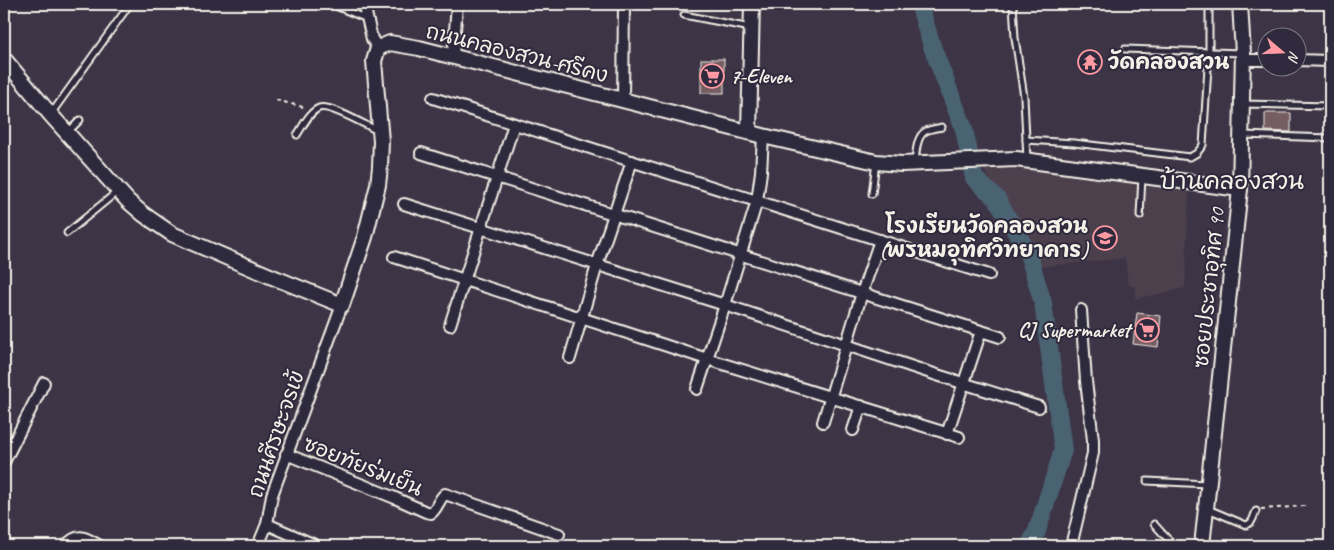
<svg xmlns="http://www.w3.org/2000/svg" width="1334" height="550" font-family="Caveat,'Playpen Sans Thai',sans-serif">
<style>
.built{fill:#4e404e}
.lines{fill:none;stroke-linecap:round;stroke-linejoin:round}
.river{stroke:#4a6373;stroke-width:18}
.building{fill:#745d63;stroke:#f4f1e8}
.lane-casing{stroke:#f4f1e8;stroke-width:9}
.street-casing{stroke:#f4f1e8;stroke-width:14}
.secondary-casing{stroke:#f4f1e8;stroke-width:18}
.path{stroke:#f4f1e8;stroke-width:2;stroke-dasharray:4 4;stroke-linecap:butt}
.lane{stroke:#2f2a3d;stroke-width:5}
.street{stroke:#2f2a3d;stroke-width:10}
.secondary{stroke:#2f2a3d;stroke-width:14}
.labels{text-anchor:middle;stroke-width:4;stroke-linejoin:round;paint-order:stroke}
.street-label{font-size:21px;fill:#f4f1e8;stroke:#2f2a3d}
.poi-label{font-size:21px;font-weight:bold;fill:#f4f1e8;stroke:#2f2a3d;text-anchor:start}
.quarter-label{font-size:24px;fill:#f4f1e8;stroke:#2f2a3d}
</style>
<rect width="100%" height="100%" fill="#3d3445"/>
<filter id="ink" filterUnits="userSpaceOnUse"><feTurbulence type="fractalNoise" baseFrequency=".02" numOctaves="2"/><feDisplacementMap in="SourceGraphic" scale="10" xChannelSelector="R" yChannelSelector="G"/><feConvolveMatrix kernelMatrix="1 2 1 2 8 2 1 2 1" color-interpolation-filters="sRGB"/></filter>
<g filter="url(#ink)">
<polygon class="built" points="983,169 1028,170 1189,192 1185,288 1135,299 1136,287 1128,284 1125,258 1038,267 1031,256 1011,208 1000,194"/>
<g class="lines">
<polyline class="river" points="919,4 933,49 964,129 974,178 997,199 1028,253 1043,303 1063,450 1037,531 1029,546"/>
</g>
<g class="building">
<rect x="701" y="59" width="23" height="34"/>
<polygon points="1265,113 1291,113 1291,132 1265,131"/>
<polygon points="1137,313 1161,316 1158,347 1133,344"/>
</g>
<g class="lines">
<g class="lane-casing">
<g id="lane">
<polyline points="331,4 367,19"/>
<polyline points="1013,4 1015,38 1024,97 1027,160"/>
<polyline points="684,15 751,28"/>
<polyline points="1125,49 1242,53"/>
<polyline points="1242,104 1330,106"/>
<polyline points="51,114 130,4"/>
<polyline points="68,132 80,120"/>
<path d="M297 135C303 126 309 112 319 108 330 104 367 126 378 131"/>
<polyline points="1243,135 1330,138"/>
<polyline points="1026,140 1074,143 1190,157 1197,153 1203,145 1209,52 1209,4"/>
<path d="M915 163C916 154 916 136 926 131 930 129 937 128 942 127"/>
<polyline points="872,194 876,162"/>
<polyline points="1140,216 1142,177"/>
<polyline points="67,233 118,191"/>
<polyline points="1147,481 1207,484"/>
<path d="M1208 509 1246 525C1253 523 1253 518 1256 511"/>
<polyline points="1154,524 1174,546"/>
</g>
</g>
<g class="street-casing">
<g id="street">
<polyline points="364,4 372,39 378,48"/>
<polyline points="453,57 457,4"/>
<polyline points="1243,60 1266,60"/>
<polyline points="1296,60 1330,61"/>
<polyline points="433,98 989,275"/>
<polyline points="623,101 624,4"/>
<polyline points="421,153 1000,337"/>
<polyline points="404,204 725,305 937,375 1039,407"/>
<polyline points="394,257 707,359 959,437"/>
<polyline points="450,325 514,124"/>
<polyline points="570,358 597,265 632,161"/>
<polyline points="697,389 725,305 757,201 761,172 763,136"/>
<polyline points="823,422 862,293 880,240"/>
<polyline points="853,430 861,406"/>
<polyline points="947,434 981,331"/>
<path d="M286 454 395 498 426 512 431 513C438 508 438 500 445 494L559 534"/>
<polyline points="4,462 44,383"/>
<path d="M66 546C78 531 86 538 100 546"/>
<polyline points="258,546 267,524"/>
<polyline points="317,546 267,524 272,495 342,305"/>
<polyline points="1071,546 1093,453 1093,440 1086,381 1081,310"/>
</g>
</g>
<g class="secondary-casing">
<g id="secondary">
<polyline points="4,59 50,114 128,201 143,214 172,234 270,276 342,305 365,237 378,185 380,167 381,141 374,61 378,48 390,43 419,48 763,136 876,162 902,164 1016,159 1240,189"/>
<polyline points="749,132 752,4"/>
<polyline points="1202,546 1240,189 1243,53 1240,4"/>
</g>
</g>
<g class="path">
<polyline points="276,100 307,108"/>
<polyline points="1261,509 1306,506"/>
</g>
<use href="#lane" class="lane"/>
<use href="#street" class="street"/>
<use href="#secondary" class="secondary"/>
</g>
</g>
<defs>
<g id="temple-ring" transform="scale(1.25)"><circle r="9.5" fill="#2f2a3d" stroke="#ff9aa2" stroke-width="1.5"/><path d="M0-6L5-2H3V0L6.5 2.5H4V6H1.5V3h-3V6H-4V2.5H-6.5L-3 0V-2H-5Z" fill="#ff9aa2"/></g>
<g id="supermarket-ring" transform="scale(1.25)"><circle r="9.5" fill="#2f2a3d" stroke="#ff9aa2" stroke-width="1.5"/><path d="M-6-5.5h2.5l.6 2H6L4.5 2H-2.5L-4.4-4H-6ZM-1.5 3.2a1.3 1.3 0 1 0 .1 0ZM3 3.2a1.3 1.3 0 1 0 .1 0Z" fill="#ff9aa2"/></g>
<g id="school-ring" transform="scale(1.25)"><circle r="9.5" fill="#2f2a3d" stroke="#ff9aa2" stroke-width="1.5"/><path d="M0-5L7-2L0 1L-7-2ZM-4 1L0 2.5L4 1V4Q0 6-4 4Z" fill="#ff9aa2"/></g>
</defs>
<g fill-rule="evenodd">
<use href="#temple-ring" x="1090" y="62"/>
<use href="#supermarket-ring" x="712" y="76"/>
<use href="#school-ring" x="1105" y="238"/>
<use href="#supermarket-ring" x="1147" y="330"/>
</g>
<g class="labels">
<g class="street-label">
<text transform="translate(517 53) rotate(14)" y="7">ถนนคลองสวน-ศรีคง</text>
<text transform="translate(1209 288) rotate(-84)" y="7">ซอยประชาอุทิศ 90</text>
<text transform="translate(276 434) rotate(-71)" y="7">ถนนศีรษะจรเข้</text>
<text transform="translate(363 466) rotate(22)" y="7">ซอยทัยร่มเย็น</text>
</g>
<g class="poi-label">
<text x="1108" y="69">วัดคลองสวน</text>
<text x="730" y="83">7-Eleven</text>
<text x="1088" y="233" text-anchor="end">โรงเรียนวัดคลองสวน<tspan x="1088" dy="24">(พรหมอุทิศวิทยาคาร)</tspan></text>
<text x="1130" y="337" text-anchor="end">CJ Supermarket</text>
</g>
<g class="quarter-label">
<text x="1232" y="189">บ้านคลองสวน</text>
</g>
</g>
<rect width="1334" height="550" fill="none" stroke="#2f2a3d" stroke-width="20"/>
<rect x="10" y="10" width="1314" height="530" fill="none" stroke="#f4f1e8" stroke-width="2" filter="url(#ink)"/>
<g transform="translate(1282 52) rotate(109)"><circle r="24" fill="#2f2a3d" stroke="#7e7a81"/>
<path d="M0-4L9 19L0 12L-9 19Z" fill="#ff9aa2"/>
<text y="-8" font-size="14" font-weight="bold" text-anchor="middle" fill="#f4f1e8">N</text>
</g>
</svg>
